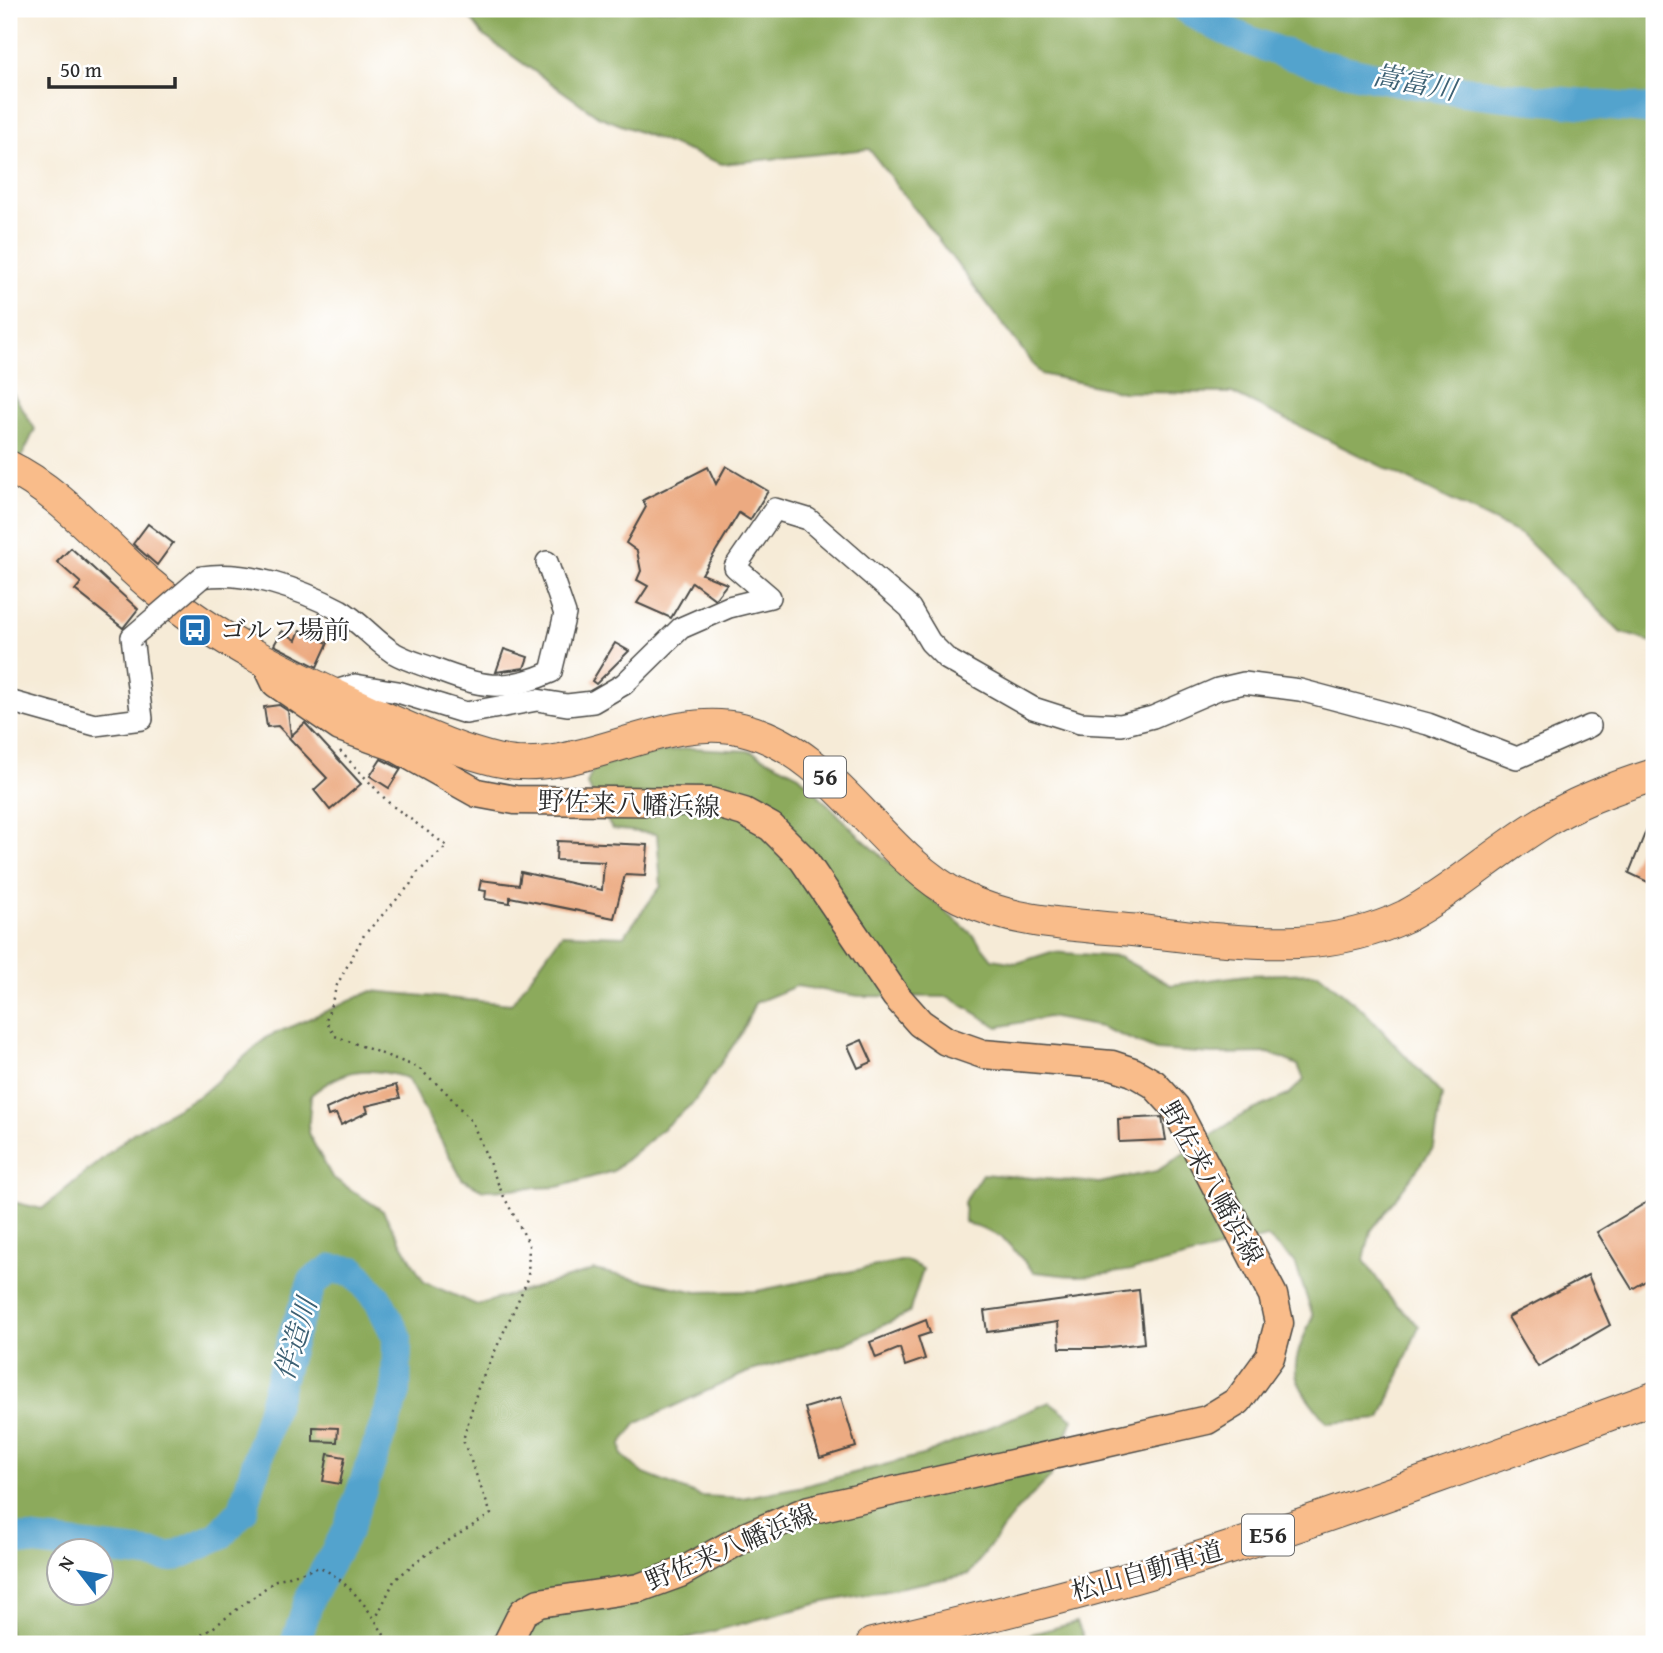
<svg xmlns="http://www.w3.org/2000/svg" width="1663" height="1653" font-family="'Gentium Book Plus','Noto Serif JP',serif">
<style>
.forest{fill:#8caa5c;stroke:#5c6a44;stroke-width:2;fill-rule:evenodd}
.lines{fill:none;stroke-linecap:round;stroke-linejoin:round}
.river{stroke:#52a3cd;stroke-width:30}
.building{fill:#ecaa81}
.minor-casing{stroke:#494845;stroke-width:24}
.major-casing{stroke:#494845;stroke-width:31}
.highway-casing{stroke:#494845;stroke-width:34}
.path{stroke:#494845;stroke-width:2.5;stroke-dasharray:2 5;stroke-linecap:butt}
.minor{stroke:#fff;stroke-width:21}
.major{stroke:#f9bc8a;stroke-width:28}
.highway{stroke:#f9bc8a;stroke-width:32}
.minor-bridge-casing{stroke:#494845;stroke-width:24;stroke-linecap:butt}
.minor-bridge{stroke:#fff;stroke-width:21}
.labels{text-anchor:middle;stroke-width:5;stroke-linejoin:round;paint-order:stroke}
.shield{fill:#fff;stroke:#6b6b6b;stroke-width:2}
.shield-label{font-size:24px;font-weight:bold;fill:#2b2b2b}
.poi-label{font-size:26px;fill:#2b2b2b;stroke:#fff;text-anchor:start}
.street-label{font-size:26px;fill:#2b2b2b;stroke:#fff}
.water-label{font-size:28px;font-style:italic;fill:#3d6174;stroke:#fff}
</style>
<rect width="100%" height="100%" fill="#fff"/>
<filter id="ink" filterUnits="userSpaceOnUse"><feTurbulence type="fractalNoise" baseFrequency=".0143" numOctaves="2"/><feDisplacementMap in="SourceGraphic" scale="14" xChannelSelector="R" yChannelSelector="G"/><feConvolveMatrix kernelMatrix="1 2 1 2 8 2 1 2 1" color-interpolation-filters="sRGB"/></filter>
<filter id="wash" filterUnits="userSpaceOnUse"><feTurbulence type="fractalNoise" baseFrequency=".00686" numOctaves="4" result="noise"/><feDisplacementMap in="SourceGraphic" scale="28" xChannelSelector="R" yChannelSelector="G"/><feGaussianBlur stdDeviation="1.57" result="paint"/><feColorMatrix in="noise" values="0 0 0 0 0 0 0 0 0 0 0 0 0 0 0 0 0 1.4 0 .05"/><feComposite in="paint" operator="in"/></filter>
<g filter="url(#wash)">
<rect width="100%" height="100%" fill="#f6ebd7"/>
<g class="forest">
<polygon points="463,9 1628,9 1654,16 1654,643 1620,632 1522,535 1232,393 1123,392 1041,374 869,149 722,164 598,116 484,36"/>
<polygon points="9,387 35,429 9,484"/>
<path d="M689 748 751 751 799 775 860 837 973 935 992 959 1017 963 1051 952 1119 957 1171 985 1247 975 1318 973 1365 1012 1442 1095 1434 1147 1371 1231 1364 1260 1391 1299 1419 1326 1381 1419 1327 1423C1288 1375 1288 1372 1313 1316L1295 1263 1267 1237C1205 1250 1141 1275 1077 1276 1063 1276 1048 1273 1034 1272L1002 1237 965 1222 964 1202 982 1174 1099 1183 1157 1171 1244 1114 1288 1095 1304 1080 1298 1065 1269 1053 1212 1054 1156 1050 1101 1027 1048 1017 998 1027 949 997 859 996 796 986 755 1003 741 1034 694 1102 613 1171 558 1187 483 1190 462 1179 407 1078C366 1066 345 1067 311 1095L308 1133 332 1177 383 1211 424 1282 477 1305 594 1270 697 1292 757 1291 905 1260 923 1269 909 1313 846 1343 748 1372 637 1423 621 1444 622 1455 644 1474 700 1496 742 1498 804 1486 926 1454 1050 1402 1073 1419 1050 1478 1017 1510 969 1574 820 1603 665 1644H9V1201L42 1209 133 1133 202 1094 267 1037 372 991 511 1004 562 934 624 936 661 886 657 834 612 829 587 784 592 771 619 759ZM60 1552H102V1594H60Z"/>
<polygon points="1077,1622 1086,1644 994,1644"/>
</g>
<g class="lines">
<g class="river">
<path d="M1187 9C1306 86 1515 97 1654 110"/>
<polyline points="9,1538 173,1557 219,1536 243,1510 294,1332 313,1281 332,1269 354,1271 379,1301 397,1337 396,1392 348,1529 311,1595 295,1644"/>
</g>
</g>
<g id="blocks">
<g class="building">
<polygon points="726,466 768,491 750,520 739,513 702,574 727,584 715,599 692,582 671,618 637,603 648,586 637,580 641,571 637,551 626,543 646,507 643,500 708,467 716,484"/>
<polygon points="148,524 173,543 157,565 133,544"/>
<polygon points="71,548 138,609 123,628 75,590 81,583 57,562"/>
<polygon points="300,630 328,643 317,667 274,645 282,631 296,640"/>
<polygon points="615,643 629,651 596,684 592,681"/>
<polygon points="504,649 528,657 524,668 496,672"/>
<polygon points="279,705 288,711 291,736 305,723 361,784 330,810 314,790 327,778 278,726 267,727 264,707"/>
<polygon points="381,759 401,769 389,788 370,776"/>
<polygon points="1654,811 1654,885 1629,873"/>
<polygon points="557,841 648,845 645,876 625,875 614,918 510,897 510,903 485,899 486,891 479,890 481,880 519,885 521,872 602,890 604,862 556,860"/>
<polygon points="862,1040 872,1062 858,1068 848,1046"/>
<polygon points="396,1085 400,1098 366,1106 368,1112 341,1125 336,1114 328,1116 326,1109 360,1094"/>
<polygon points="1162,1117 1166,1140 1119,1142 1118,1119"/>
<polygon points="1654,1198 1654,1276 1632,1289 1597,1232"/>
<polygon points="1588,1275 1610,1325 1538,1367 1508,1317"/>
<polygon points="1139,1290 1144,1343 1102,1348 1060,1348 1058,1322 987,1332 984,1311"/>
<polygon points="926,1320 930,1333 918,1337 925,1359 905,1366 900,1348 876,1358 870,1342"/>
<polygon points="841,1397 856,1447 820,1458 805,1408"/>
<polygon points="313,1427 338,1428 337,1442 313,1441"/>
<polygon points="328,1454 345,1457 340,1484 323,1481"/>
</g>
</g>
</g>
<g filter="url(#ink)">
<use href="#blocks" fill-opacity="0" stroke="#494845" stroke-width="2"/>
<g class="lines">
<g class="minor-casing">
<g id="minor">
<path d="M202 577C247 570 300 589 340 610 359 621 375 641 394 653 406 660 421 664 434 669 480 687 504 693 551 672L565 614 547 562"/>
<polyline points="329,693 355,685 398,692 466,713 537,700 567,705 593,702 624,684 681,628 729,607 770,597 735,567 775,509 808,519 910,608 930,642 947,659 1033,708 1080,723 1121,725 1153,717 1218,689 1244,683 1300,690 1428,724 1517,758 1590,726"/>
<polyline points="9,701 95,725 142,719 132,637"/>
</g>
</g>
<g class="major-casing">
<polyline id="major" points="267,664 276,683 340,727 393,746 477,793 515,800 710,802 744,812 771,827 803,859 896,996 920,1023 946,1041 983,1054 1112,1065 1133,1072 1154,1084 1175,1107 1273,1295 1279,1323 1270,1357 1238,1401 1207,1420 809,1510 747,1536 680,1573 639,1588 539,1603 523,1612 507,1644"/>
</g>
<g class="highway-casing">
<g id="highway">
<path d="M9 467C62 492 106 548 151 585 218 642 296 678 375 714 415 731 454 750 496 760 578 779 662 710 742 729 835 751 878 855 960 897 1015 925 1081 925 1141 931 1193 937 1246 944 1298 942 1335 940 1373 932 1406 916 1452 891 1492 855 1536 827 1572 803 1613 788 1654 775"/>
<path d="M872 1644C989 1617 1106 1588 1220 1551 1366 1504 1510 1451 1654 1398"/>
</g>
</g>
<g class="path">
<polyline points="340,751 390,804 447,846 416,874 410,885 364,935 337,985 326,1021 335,1036 417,1067 444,1090 472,1122 502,1193 529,1244 528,1279 478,1388 463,1440 491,1514 418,1560 394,1581 376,1618"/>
<path d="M183 1644 210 1630 276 1580 320 1567C352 1584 372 1612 389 1644"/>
</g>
<use href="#minor" class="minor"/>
<use href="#major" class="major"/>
<use href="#highway" class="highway"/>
<g class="minor-bridge-casing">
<polyline id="minor-bridge" points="132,637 202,577"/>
</g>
<use href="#minor-bridge" class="minor-bridge"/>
</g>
</g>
<defs>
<g id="bus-square" transform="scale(1.75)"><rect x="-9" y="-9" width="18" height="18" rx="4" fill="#1f6fb2" stroke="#fff"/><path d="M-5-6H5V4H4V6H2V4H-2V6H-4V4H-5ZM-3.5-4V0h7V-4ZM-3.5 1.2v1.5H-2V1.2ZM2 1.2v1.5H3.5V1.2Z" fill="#fff"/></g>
</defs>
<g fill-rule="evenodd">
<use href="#bus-square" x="195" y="630"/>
</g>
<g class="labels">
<g class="shield">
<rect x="804" y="756.5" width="42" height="41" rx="5"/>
<rect x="1242" y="1514.5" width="52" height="41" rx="5"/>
</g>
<g class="shield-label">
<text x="825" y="785">56</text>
<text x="1268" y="1543">E56</text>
</g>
<g class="poi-label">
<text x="220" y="639">ゴルフ場前</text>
</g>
<g class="street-label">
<text transform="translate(629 804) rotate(2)" y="9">野佐来八幡浜線</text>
<text transform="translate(1212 1183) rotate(61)" y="9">野佐来八幡浜線</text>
<text transform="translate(731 1547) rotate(-23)" y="9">野佐来八幡浜線</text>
<text transform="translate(1147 1571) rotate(-16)" y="9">松山自動車道</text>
</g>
<g class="water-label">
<text transform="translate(1415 82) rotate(11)" y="10">嵩富川</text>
<text transform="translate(295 1339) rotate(-73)" y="10">伴造川</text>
</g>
</g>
<rect width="1663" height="1653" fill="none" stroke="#fff" stroke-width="35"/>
<g transform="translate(80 1572) rotate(301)"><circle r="33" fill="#ffffff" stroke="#aaaaaa" stroke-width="2"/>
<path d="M0-5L12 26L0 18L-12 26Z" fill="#1f6fb2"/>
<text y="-10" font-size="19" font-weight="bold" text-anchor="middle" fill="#2b2b2b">N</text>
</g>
<path d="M49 77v10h126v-10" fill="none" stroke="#2b2b2b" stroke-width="3.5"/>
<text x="60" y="77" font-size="21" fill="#2b2b2b" stroke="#ffffff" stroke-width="5" paint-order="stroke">50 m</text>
</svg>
